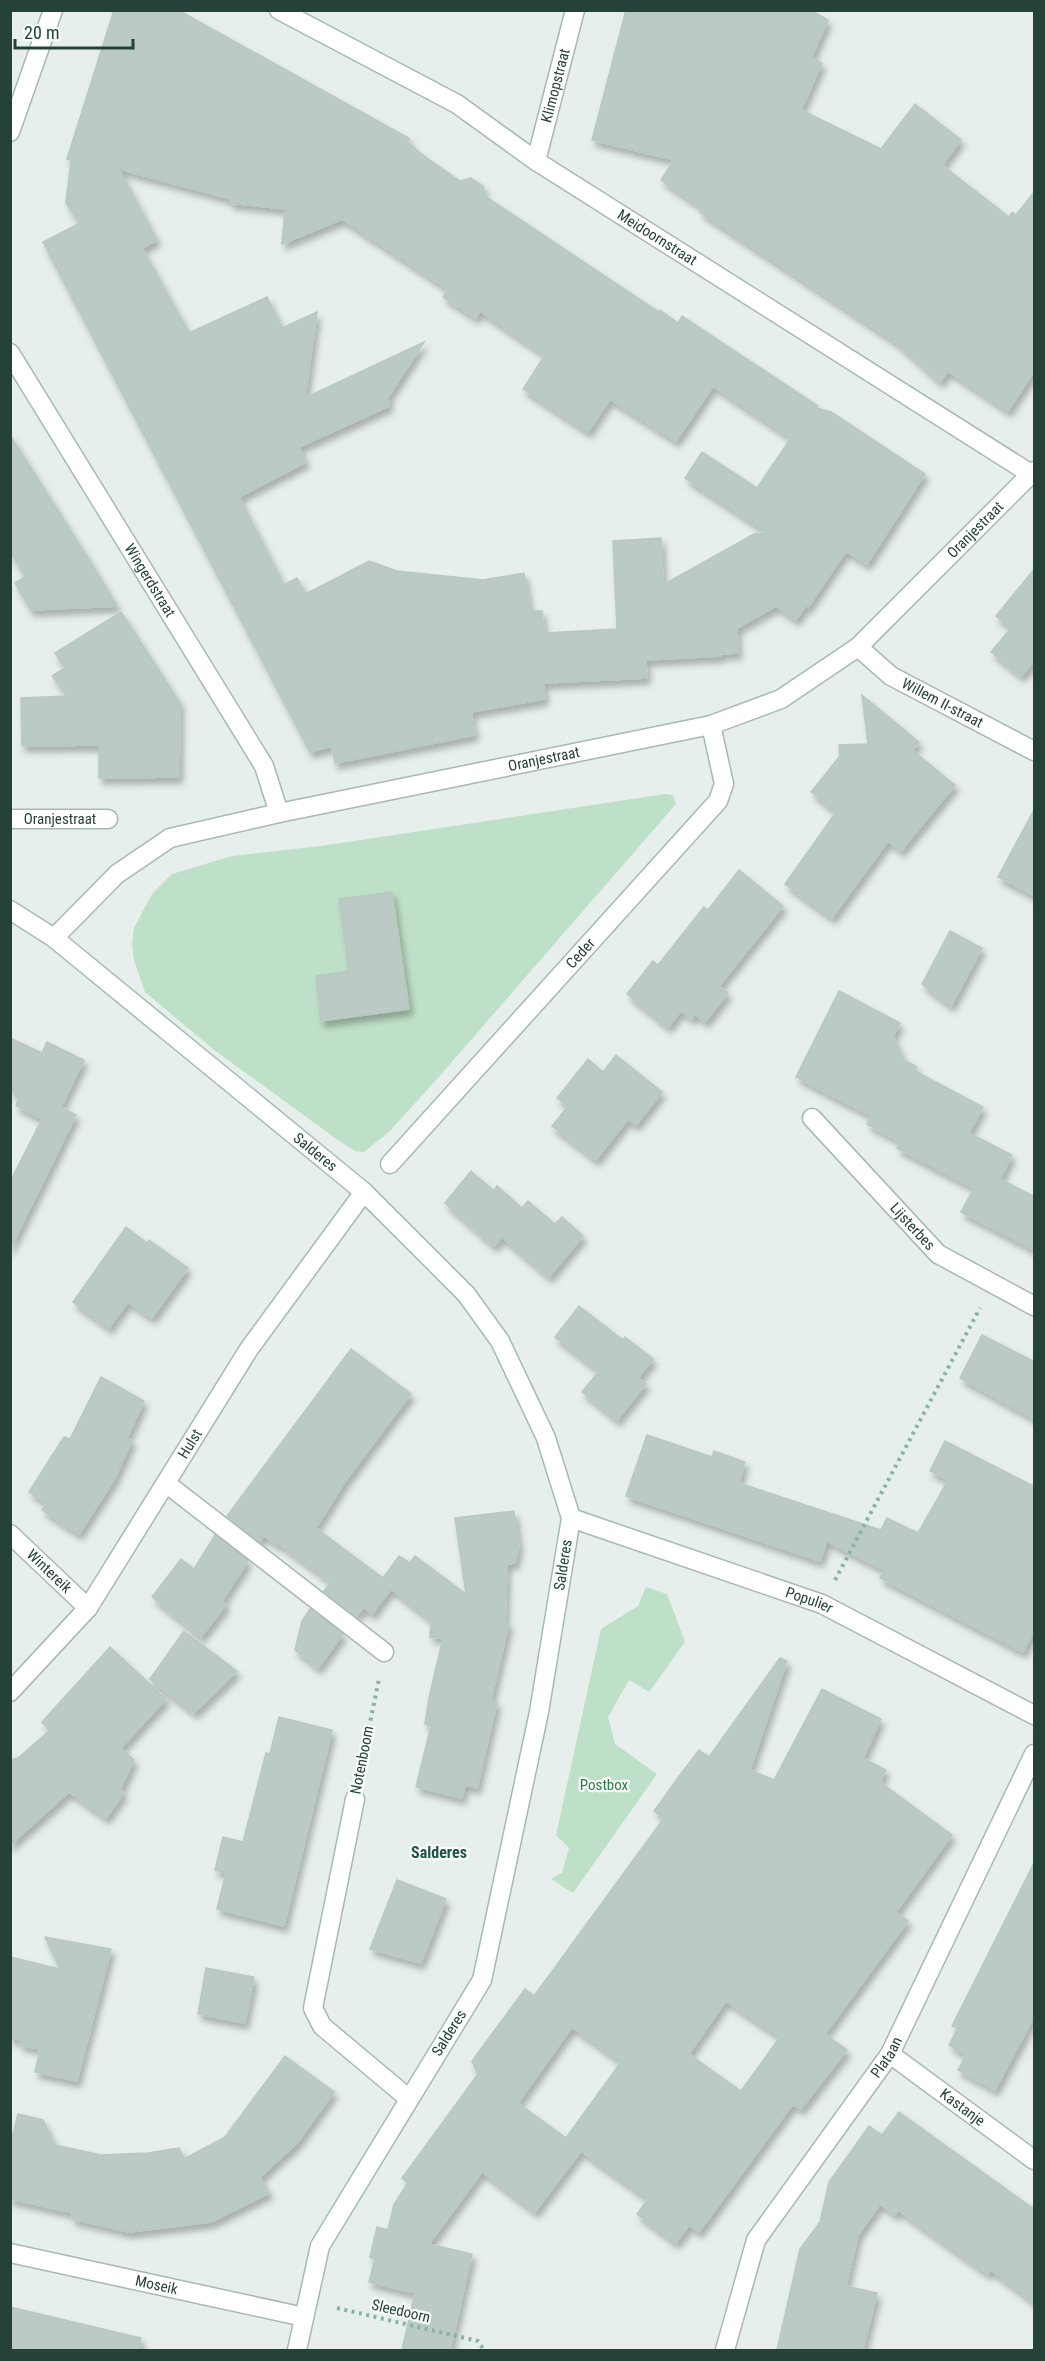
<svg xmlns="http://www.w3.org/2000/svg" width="1045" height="2361" font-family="'Roboto Condensed',sans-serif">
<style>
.green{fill:#bfe0c8}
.building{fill:#bbcac4;stroke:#b8c9c2;stroke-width:1.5;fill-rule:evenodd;filter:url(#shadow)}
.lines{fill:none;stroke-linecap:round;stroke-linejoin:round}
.street-casing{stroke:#a8b8b2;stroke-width:21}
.secondary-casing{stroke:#a4bbb3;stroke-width:21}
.path{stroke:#86b3a5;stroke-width:4;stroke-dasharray:3 4.5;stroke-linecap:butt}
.street{stroke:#fff;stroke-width:18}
.secondary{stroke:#fff;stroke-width:18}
.labels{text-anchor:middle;stroke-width:4.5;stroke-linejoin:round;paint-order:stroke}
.street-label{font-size:15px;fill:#24423a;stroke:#f7fbf9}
.park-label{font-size:15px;fill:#2d7a4b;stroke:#f7fbf9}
.neighbourhood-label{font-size:16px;font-weight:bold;fill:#1f5548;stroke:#f7fbf9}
</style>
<defs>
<filter id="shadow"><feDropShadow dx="3.5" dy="6" stdDeviation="3" flood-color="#0004"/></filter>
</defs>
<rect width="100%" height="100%" fill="#e6efeb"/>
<g class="green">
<polygon points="665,794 673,795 676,804 437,1079 389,1132 364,1152 355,1151 335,1138 214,1050 145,992 134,960 132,944 134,928 152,894 172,874 232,856 321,846"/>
<polygon points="646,1587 667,1594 685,1642 649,1692 629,1680 608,1717 615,1744 657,1774 573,1893 551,1879 562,1873 569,1848 556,1835 601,1629 638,1606"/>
</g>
<g class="building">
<path d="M114 10H178L410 139 407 142 424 156 460 181 471 178 483 186 485 196 659 312 660 310 678 323 682 316 818 406 816 408 831 412 925 474 867 564 846 551 808 607 806 605 796 620 776 606 737 628 738 653 721 654V656L646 660 647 678 543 683 545 699 471 712 475 735 335 763 332 746 310 752 43 242 80 223 66 203 71 160 67 159ZM119 169 231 199 230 203 285 209 282 244 342 219 448 289 443 297 476 318 480 311 545 355 523 389 588 432 610 399 676 441 713 386 791 438 757 488 702 452 685 478 769 533 754 534 663 585 661 538 613 541 617 629 544 633 542 611H530L524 573 483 580 397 571 369 561 306 594 297 578 284 585 239 497 306 462 299 447 389 406 388 397 424 342 305 398 317 312 282 328 267 297 189 333 142 248 157 240Z"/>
<polygon points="626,10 810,10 828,20 811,58 822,63 801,110 881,149 915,104 961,140 942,165 1009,217 1012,212 1016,215 1035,191 1035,370 1008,411 948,371 940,382 897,343 700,212 703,208 661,180 674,160 592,140"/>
<polygon points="10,435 86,555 117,606 31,610 15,583 26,576 10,552"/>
<polygon points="1035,568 1035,660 1021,676 991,652 1011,628 996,616"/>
<polygon points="121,612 180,703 179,777 99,778 99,745 22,746 21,698 67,696 52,676 65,668 55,653"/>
<polygon points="862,695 919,742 912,750 955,785 901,851 888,841 832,918 785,884 836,812 811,792 840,756 839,745 868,744"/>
<polygon points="1035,808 1035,896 998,877"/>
<polygon points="739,870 783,906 719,986 728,993 705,1022 695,1014 692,1019 681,1011 668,1027 627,994 653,961 658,965 704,907 708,910"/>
<polygon points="392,892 409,1009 321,1021 316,976 349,971 339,899"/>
<polygon points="950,931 982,948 951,1006 922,984"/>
<polygon points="839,991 900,1023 893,1036 904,1060 917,1067 915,1071 983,1107 969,1133 1012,1155 1000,1179 1035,1197 1035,1250 961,1212 974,1188 897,1148 901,1142 867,1124 872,1116 796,1077"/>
<polygon points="10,1038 42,1053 47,1042 84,1060 61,1107 76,1115 10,1249 10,1182 42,1119 16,1106 20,1095 10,1090"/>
<polygon points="616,1055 662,1092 636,1125 628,1119 596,1160 552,1126 568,1106 557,1098 588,1059 603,1072"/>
<polygon points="471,1171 494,1191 497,1186 522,1208 528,1201 555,1224 562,1217 583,1236 549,1277 502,1237 494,1246 445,1203"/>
<polygon points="126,1227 147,1243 149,1240 188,1268 152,1318 128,1302 109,1328 73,1302"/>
<polygon points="579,1306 623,1340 625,1337 653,1359 638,1378 646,1384 617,1420 582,1392 599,1371 555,1337"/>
<polygon points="982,1335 1035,1362 1035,1419 960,1378"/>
<polygon points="351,1349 411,1394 344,1483 316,1528 383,1578 399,1556 410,1563 415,1556 466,1594 455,1518 514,1511 519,1547 515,1563 507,1564 505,1623 509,1623 491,1700 497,1702 477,1788 465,1785 462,1798 416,1787 431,1726 425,1724 429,1698 443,1638 430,1637 431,1620 391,1589 372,1614 364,1607 357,1616 324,1591 331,1582 278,1543 277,1545 264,1535 260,1541 227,1516"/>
<polygon points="101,1377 144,1401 127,1438 132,1441 114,1480 79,1534 42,1510 47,1503 29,1492 64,1437 70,1439"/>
<polygon points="647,1435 712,1457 714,1451 745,1462 739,1483 881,1530 887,1518 918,1533 948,1480 930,1471 945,1441 1035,1487 1035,1629 1023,1652 880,1578 884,1570 827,1541 820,1561 626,1496"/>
<polygon points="215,1535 248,1561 222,1601 226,1605 201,1637 152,1597 181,1559 194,1569"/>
<polygon points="310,1609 343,1634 318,1668 295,1650 302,1621"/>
<polygon points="184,1631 237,1671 194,1713 150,1679"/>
<polygon points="110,1647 166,1699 121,1748 134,1760 120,1790 124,1793 106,1818 69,1792 10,1845 10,1760 18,1758 50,1730 42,1722"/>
<path d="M780 1658 787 1661 750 1770 774 1780 822 1689 881 1719 863 1758 886 1770 880 1782 952 1835 896 1912 908 1921 825 2034 847 2050 801 2109 793 2104 699 2232 689 2225 676 2243 637 2214 648 2199 581 2151 535 2212 482 2172 429 2244 472 2254 450 2350H402L415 2293 369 2282 375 2259 370 2257 377 2227 388 2230 394 2204 408 2183 402 2178 478 2074 472 2061 525 1989 534 1996 664 1818 654 1811 680 1775 699 1750 709 1757ZM726 2001 780 2037 741 2091 689 2054ZM572 2027 621 2062 566 2138 518 2103Z"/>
<polygon points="279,1717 332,1730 284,1926 217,1909 226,1873 215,1870 223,1837 243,1842 266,1753 270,1754"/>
<polygon points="1035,1861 1035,2015 995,2090 958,2070 966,2055 949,2045 958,2028 952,2026"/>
<polygon points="397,1880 446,1899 421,1963 370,1949"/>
<polygon points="45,1937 111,1949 77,2081 35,2072 40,2049 20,2045 22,2040 10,2038 10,1957 60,1969"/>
<polygon points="206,1968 254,1977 245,2023 198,2014"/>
<polygon points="285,2056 334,2092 297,2143 260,2177 269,2193 211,2222 129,2232 72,2219 73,2213 10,2199 10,2146 18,2114 43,2120 55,2145 101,2155 148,2153 179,2148 184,2159 225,2137"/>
<polygon points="899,2112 1035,2210 1035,2303 991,2270 988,2274 898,2210 895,2215 880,2204 858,2235 846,2286 877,2293 863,2350 777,2350 800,2249 820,2222 829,2182 869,2126 882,2135"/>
<polygon points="10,2307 141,2338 139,2350 10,2350"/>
</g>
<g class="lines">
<g class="street-casing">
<g id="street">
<path id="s1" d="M279 10 457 104 536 161 1031 474"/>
<polyline points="10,132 53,10"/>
<path id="s2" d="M536 161 575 10"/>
<path id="s3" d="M10 353 264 766 279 813"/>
<path id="s4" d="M858 647 891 676 1034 751"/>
<path id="s5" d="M10 819H108"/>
<path id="s6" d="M54 938 117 874 170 838 279 813 711 725 781 699 858 647 1034 471"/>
<path id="s7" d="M812 1118 938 1254 1034 1306"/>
<path id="s8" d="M390 1164 718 801 724 784 711 725"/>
<polyline points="167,1484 384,1652"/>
<path id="s9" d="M571 1518 822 1604 1034 1715"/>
<path id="s10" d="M10 1534 88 1608"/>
<path id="s11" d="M10 1692 88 1608 249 1349 364 1192"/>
<polyline points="355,1799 313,2008 322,2026 408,2098"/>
<path id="s12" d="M890 2054 1034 2160"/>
<path id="s13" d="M10 2253 304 2317"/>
<path id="s14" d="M725 2350 756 2240 890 2054 1034 1754"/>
</g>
</g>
<g class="secondary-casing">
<g id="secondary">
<path id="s15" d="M10 910 54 938 364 1192 466 1294 500 1341 546 1438 571 1518 539 1712 482 1980 320 2246 297 2350"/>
</g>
</g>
<g class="path">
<polyline points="835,1580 980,1308"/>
<polyline points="360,1772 379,1679"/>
<polyline points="337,2308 478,2341 484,2350"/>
</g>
<use href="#street" class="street"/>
<use href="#secondary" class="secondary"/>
</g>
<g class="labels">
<g class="street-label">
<text dy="5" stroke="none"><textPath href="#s2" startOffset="78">Klimopstraat</textPath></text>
<text dy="5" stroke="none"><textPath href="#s1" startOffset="442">Meidoornstraat</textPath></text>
<text dy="5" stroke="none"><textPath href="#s6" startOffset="1040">Oranjestraat</textPath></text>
<text dy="5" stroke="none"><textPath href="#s3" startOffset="267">Wingerdstraat</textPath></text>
<text dy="5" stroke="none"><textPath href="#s4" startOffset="102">Willem II-straat</textPath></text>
<text dy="5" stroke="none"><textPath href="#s6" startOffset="536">Oranjestraat</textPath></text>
<text dy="5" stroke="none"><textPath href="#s5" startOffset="50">Oranjestraat</textPath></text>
<text dy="5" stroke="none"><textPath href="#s8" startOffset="284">Ceder</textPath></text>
<text dy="5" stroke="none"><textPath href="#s15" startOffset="390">Salderes</textPath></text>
<text dy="5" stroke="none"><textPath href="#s7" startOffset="148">Lijsterbes</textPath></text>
<text dy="5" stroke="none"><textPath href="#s11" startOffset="308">Hulst</textPath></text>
<text transform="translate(563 1565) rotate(-81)" y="5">Salderes</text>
<text dy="5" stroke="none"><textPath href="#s10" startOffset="54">Wintereik</textPath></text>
<text dy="5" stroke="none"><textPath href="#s9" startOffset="252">Populier</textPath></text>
<text transform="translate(362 1760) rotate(-79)" y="5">Notenboom</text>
<text transform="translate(449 2033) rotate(-58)" y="5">Salderes</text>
<text dy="5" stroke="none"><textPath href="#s14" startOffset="339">Plataan</textPath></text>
<text dy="5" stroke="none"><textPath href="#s12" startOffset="90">Kastanje</textPath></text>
<text dy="5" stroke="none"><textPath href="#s13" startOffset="150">Moseik</textPath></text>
<text transform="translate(401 2311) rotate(13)" y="5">Sleedoorn</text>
</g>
<g class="park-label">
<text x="604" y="1790">Postbox</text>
</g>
<g class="neighbourhood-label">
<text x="439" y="1858">Salderes</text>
</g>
</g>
<rect width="1045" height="2361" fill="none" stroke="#24423a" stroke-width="24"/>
<path d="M15 39v9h118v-9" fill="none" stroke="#24423a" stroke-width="3"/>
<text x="24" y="39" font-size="18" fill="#24423a" stroke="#f7fbf9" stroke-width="4.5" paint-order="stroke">20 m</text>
</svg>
